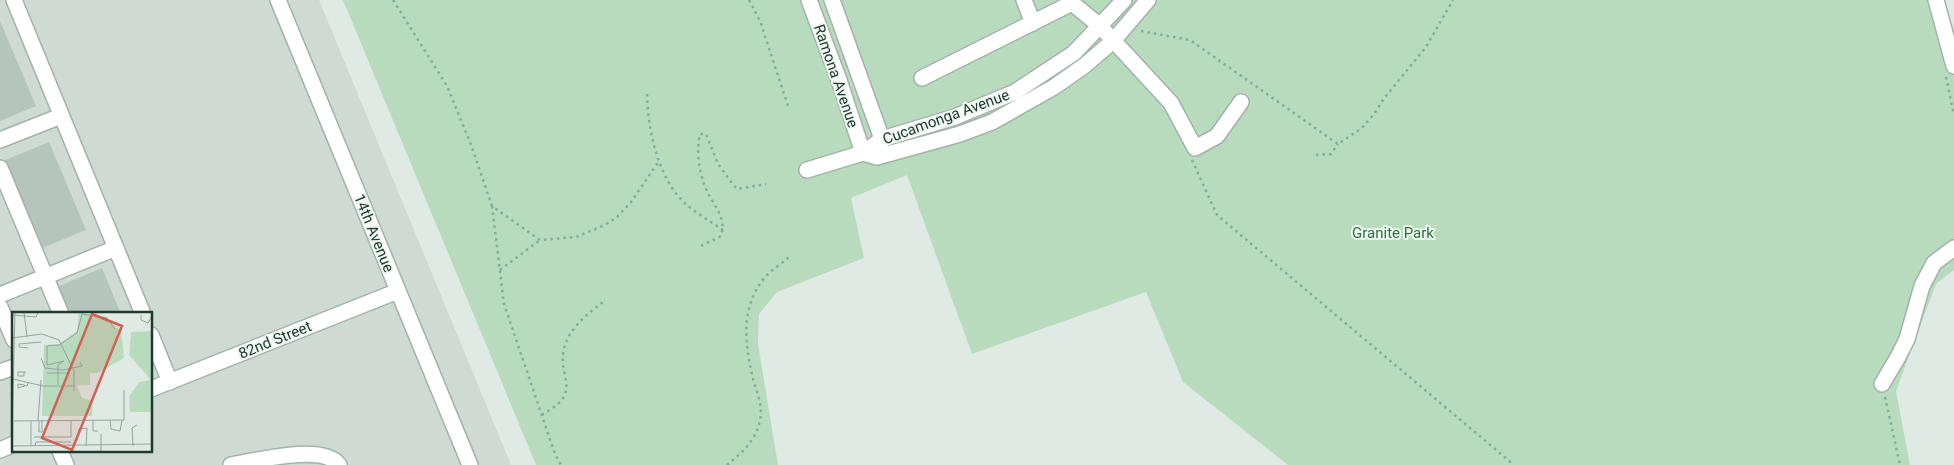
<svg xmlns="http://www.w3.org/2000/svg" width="1954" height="465" font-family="Roboto,sans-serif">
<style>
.built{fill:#cedad3;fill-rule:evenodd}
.green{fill:#b9dbbd}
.building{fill:#b5c5bd}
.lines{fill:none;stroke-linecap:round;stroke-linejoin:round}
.minor-casing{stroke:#a3b2aa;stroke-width:18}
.path{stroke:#81ad99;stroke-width:2.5;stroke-dasharray:2.5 4;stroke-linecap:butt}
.minor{stroke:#fff;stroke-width:15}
.labels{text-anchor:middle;stroke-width:4;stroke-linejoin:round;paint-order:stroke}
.street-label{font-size:15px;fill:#213a30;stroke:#f0f7f3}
.park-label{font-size:15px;fill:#2c703d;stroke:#f0f7f3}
.inset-road{fill:none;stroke:#94a49c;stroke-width:1}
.view{fill:#d06253;fill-opacity:0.15;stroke:#d06253;stroke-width:2.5}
.inset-edge{fill:none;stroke:#213a30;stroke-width:2.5}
</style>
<rect width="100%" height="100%" fill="#e0eae4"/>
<path class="built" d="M0 0H319L511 465H0ZM14 314H151V451H14Z"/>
<polygon class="green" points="343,0 1944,0 1954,38 1954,270 1936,284 1896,391 1910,465 1288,465 1183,382 1146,292 972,354 907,175 851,198 864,258 777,292 759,314 758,344 778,465 536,465"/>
<g class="building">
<polygon points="0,21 36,106 0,121"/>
<polygon points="49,142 86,230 40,249 3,161"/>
<polygon points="102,268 121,314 66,314 55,288"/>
</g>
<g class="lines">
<g class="minor-casing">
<g id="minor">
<polyline points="14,0 143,314"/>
<polyline points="278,0 470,465"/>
<polyline points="809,0 839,80 863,153"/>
<polyline points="832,0 882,139 880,147"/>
<polyline points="1024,0 1033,23"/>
<polyline points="1070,0 1072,3 1100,26 1171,103 1195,148 1217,136 1241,102"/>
<polyline points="1936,0 1954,66"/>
<polyline points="922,78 1072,3"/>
<polyline points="0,140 61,116"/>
<polyline points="863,153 877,157 960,134 992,122 1054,87 1084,66 1113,41 1148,0"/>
<polyline points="0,168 61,314"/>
<polyline points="807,170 863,153 882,139 955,117 1015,92 1074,53 1124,0"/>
<polyline points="0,295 116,248"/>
<polyline points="0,307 14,340"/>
<polyline points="151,335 170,382"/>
<polyline points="0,372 14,367"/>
<polyline points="1882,384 1898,357 1907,339 1922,286 1934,263 1954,248"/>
<polyline points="151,389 398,291"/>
<polyline points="0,450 14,444"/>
<polyline points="60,451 66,465"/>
<path d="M231 465C255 461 323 443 339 465"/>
</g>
</g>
<g class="path">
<polyline points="393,0 447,86 470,142 492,206 540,240 576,237 605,225 617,217 631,202 659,161"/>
<polyline points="749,0 760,21 788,106"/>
<polyline points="1141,31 1190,40 1338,144 1362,128 1374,114 1385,97 1426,47 1453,0"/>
<polyline points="1946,77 1954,115"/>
<path d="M647 94C648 131 658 180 687 205 698 214 711 222 723 230"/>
<polyline points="1316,155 1331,154 1338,144"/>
<polyline points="1192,160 1217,215 1514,465"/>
<polyline points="492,206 504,304 555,454 561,465"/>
<path d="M701 246 721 236C727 217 713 205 706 189 699 172 696 152 700 134H706L718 164 734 186 738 189 766 184"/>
<polyline points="500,270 540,240"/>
<polyline points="1885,397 1900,465"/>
<path d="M542 415C549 410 559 405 563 398 570 387 564 376 563 364 560 336 583 317 603 302"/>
<path d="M727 465C742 453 757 439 760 420 763 407 758 395 754 383 745 346 739 309 765 277 772 270 782 263 789 257"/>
</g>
<use href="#minor" class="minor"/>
</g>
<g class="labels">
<g class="street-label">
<text transform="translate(836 76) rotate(71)" y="5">Ramona Avenue</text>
<text transform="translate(946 117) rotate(-20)" y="5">Cucamonga Avenue</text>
<text transform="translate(374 233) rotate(68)" y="5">14th Avenue</text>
<text transform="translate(275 340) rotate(-22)" y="5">82nd Street</text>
</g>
<g class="park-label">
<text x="1393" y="238">Granite Park</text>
</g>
</g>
<g transform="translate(12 312)">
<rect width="140" height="140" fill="#e0eae4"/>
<path d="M67 1 94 5 104 16 109 17 112 46 85 61H78V73H65L70 86 81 89 80 104H30L32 33 47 32 65 19ZM140 19V100H118L117 85 127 70 139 68 117 43 119 20Z" fill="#b9dbbd"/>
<path class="inset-road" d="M12 0 15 25M1 3 24 5 26 0M129 3V8L136 11 140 4M0 26 30 22 47 28 62 59V79M16 36 7 35V32L29 30M29 46 33 56 51 58 70 54 68 50M12 60V64H6V60H14M35 61H58M1 67 31 74H63M46 73V53L52 49 35 53V34L47 33 65 21 70 2 95 6 103 17M13 74 6 76V72L12 73 15 74 16 71M26 108 29 68M81 108V119H86M98 108 99 117 108 119 110 108M2 109 112 108V78M27 109V120H30V108M0 120 3 0M89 122V140M22 125H59M59 125V108M65 128 67 117 75 116 74 134M0 134 140 132M19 134V109M23 134 24 130H59M121 134 120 116 125 113"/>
<path class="view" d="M80 2 110 14 60 138 30 126Z"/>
<rect width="140" height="140" class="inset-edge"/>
</g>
</svg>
